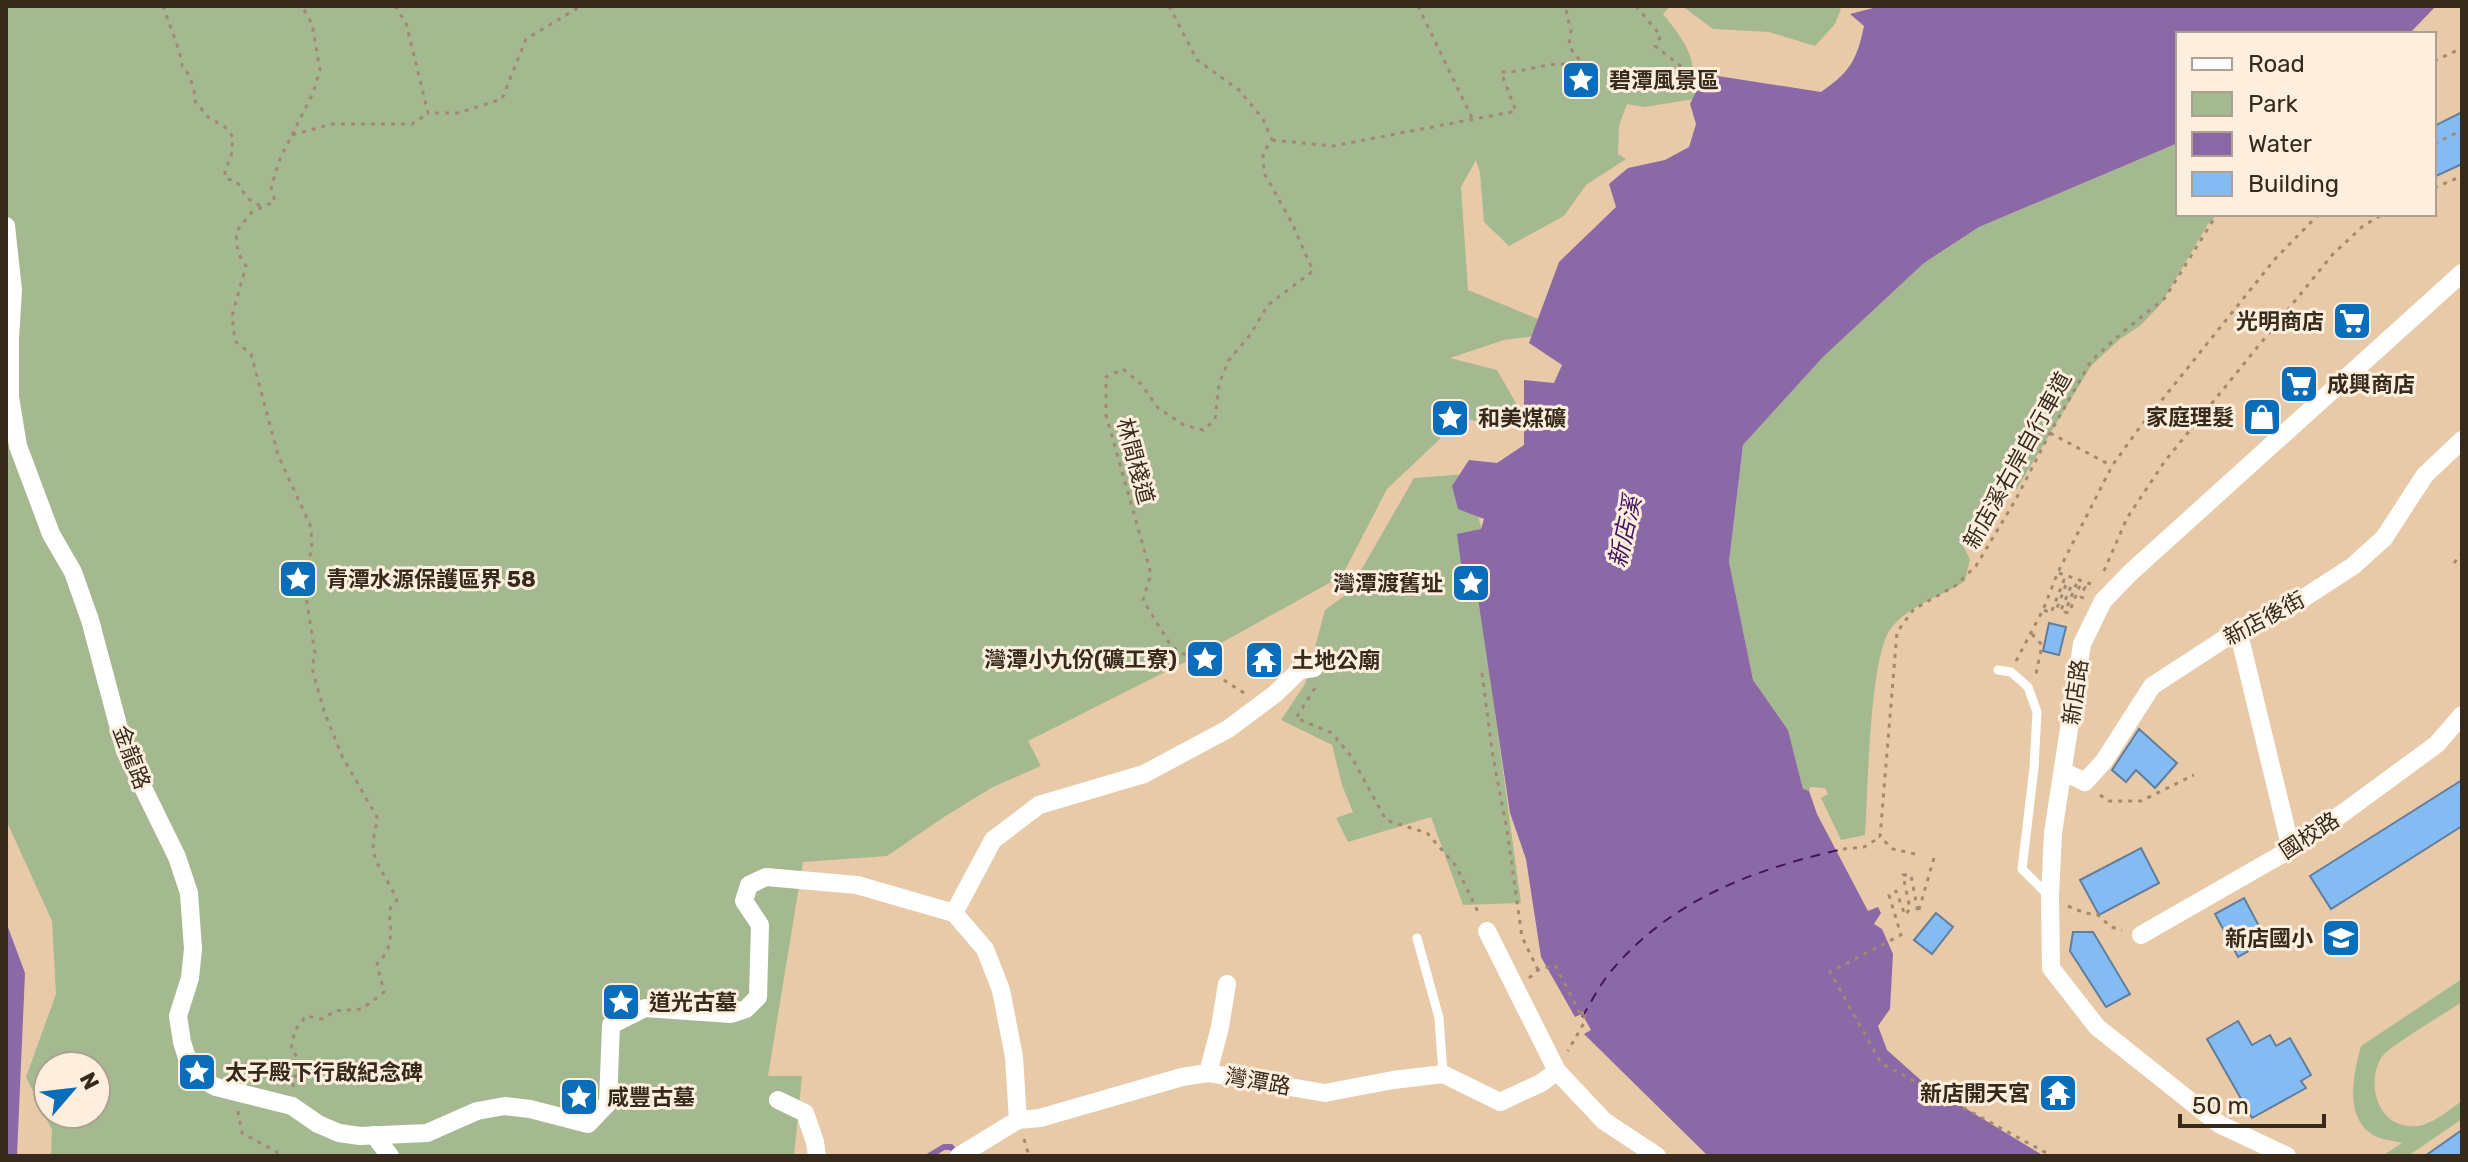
<svg xmlns="http://www.w3.org/2000/svg" width="2468" height="1162" font-family="Rubik,'Noto Sans TC',sans-serif">
<style>
.green{fill:#a5b991;fill-rule:evenodd}
.water{fill:#8b69a6}
.lines{fill:none;stroke-linecap:round;stroke-linejoin:round}
.stream{stroke:#8b69a6;stroke-width:6}
.ferry{stroke:#441460;stroke-width:2;stroke-dasharray:10 8;stroke-linecap:butt}
.building{fill:#85bbf3;stroke:#617e9c;stroke-width:2}
.path{stroke:#a18a70;stroke-width:3;stroke-dasharray:4 6;stroke-linecap:butt}
.lane{stroke:#fff;stroke-width:9}
.street{stroke:#fff;stroke-width:18}
.labels{text-anchor:middle;stroke-width:6;stroke-linejoin:round;paint-order:stroke}
.poi-label{font-size:22px;font-weight:bold;fill:#362a1d;stroke:#feeedd;text-anchor:start}
.street-label{font-size:22px;fill:#362a1d;stroke:#feeedd}
.water-label{font-size:24px;font-style:italic;fill:#441460;stroke:#feeedd}
</style>
<rect width="100%" height="100%" fill="#e9caa8"/>
<g class="green">
<path d="M6 6H1670L1663 14C1688 45 1696 57 1695 99L1644 107 1627 104 1619 126 1618 154 1626 159 1586 185 1564 216 1509 246 1484 222 1480 173 1476 160 1461 187 1468 290 1555 326 1529 337 1504 340 1450 358 1497 370 1516 403 1504 427 1448 415 1440 439 1387 489 1342 576 1203 653 1028 741 1041 766 993 787 944 817 887 856 803 862 768 1076H802L794 1156H51L52 1130 26 1077 56 994 52 921 6 820ZM48 1066H96V1114H48Z"/>
<polygon points="1682,6 1837,6 1841,9 1835,24 1815,46 1769,32 1713,29"/>
<path d="M2178 143V214H2218L2208 224 2161 304 2141 325 2120 339 2091 366 2016 490 1989 489 1962 544 1970 559 1965 581C1942 596 1910 605 1892 627 1869 653 1868 794 1865 835L1841 840 1821 798 1828 794 1825 788 1810 787 1809 791 1803 789 1788 730 1753 680 1729 562 1743 445 1823 357 1924 263 1979 227Z"/>
<polygon points="1467,474 1491,565 1480,602 1521,903 1463,905 1431,817 1348,842 1336,818 1353,812 1342,785 1332,745 1281,720 1305,684 1325,610 1348,593 1414,478"/>
<path d="M2462 979V1002C2446 1013 2389 1046 2381 1058 2367 1082 2376 1123 2408 1126 2428 1129 2446 1112 2462 1101V1119L2408 1156H2382L2402 1143C2392 1140 2379 1140 2370 1133 2344 1114 2354 1072 2361 1046Z"/>
</g>
<g class="water">
<path d="M1881 6H2436L2409 34H2178V143L1979 227 1924 263 1823 357 1743 445 1729 562 1753 680 1788 730 1803 789 1809 791 1817 814 1868 911 1878 907 1881 913 1874 924 1882 929 1893 954 1890 1009 1878 1026 1887 1050 1924 1083 2044 1156H1708L1584 1034 1591 1030 1582 1014 1575 1017 1541 957 1526 859 1510 813 1474 571H1462L1457 534 1481 529 1484 519 1458 509 1452 486 1469 460 1497 463 1524 445V380L1554 383 1562 365 1529 343 1559 262 1616 207 1609 184 1628 168 1665 160 1689 147 1696 124 1690 104 1705 74 1821 92C1850 72 1857 60 1864 26L1850 14Z"/>
<polygon points="6,922 25,973 17,1156 6,1156"/>
</g>
<g class="lines">
<polyline class="stream" points="929,1156 944,1147 951,1147 956,1153"/>
<path class="ferry" d="M1582 1017C1592 1001 1600 984 1612 970 1672 899 1755 869 1843 849"/>
</g>
<g class="building">
<polygon points="2462,112 2462,164 2434,177 2434,126"/>
<polygon points="2049,623 2066,627 2059,655 2043,651"/>
<polygon points="2139,729 2177,763 2155,788 2136,770 2126,782 2112,770"/>
<polygon points="2462,780 2462,826 2331,909 2310,876"/>
<polygon points="2141,848 2159,883 2099,915 2080,880"/>
<polygon points="2244,898 2267,941 2238,957 2215,914"/>
<polygon points="1936,913 1953,927 1932,954 1914,940"/>
<polygon points="2073,932 2093,932 2130,994 2106,1007 2070,951"/>
<polygon points="2238,1021 2252,1045 2270,1035 2276,1046 2290,1038 2311,1075 2301,1081 2306,1088 2252,1118 2207,1039"/>
<polygon points="2462,1130 2462,1156 2425,1156"/>
</g>
<g class="lines">
<g class="path">
<path d="M163 6C167 19 183 57 182 66 189 71 196 92 195 101L208 117 225 127 233 137 231 158 225 169V178L237 182 247 198 262 207"/>
<polyline points="395,6 406,23 428,113 458,113 502,99 526,39 581,6"/>
<polyline points="1169,6 1197,60 1239,90 1263,119 1272,140"/>
<polyline points="1418,6 1473,120"/>
<polyline points="1636,6 1661,36 1655,46 1682,67 1682,74"/>
<polyline points="2434,61 2462,48"/>
<polyline points="292,135 313,93 320,70 312,24 302,6"/>
<path d="M1272 140 1333 146 1516 111 1501 72C1523 73 1544 63 1566 64 1575 64 1584 69 1592 72L1575 55 1569 45 1571 31 1565 6"/>
<polyline points="2434,144 2462,130"/>
<polyline points="2434,188 2462,176"/>
<polyline points="2050,433 2112,466"/>
<polyline points="2454,563 2462,553"/>
<polyline points="2104,571 2127,518 2165,461 2333,254 2363,226 2383,214"/>
<polyline points="2059,573 2091,584"/>
<polyline points="2044,610 2051,613 2064,580 2067,582 2057,608 2061,610 2072,584 2076,585 2065,612 2069,613 2080,585 2085,587 2081,597 2085,599"/>
<polyline points="2032,634 2042,645 2036,674"/>
<polyline points="2016,661 2043,610 2058,572 2112,466 2137,431 2275,259 2319,214"/>
<polyline points="1482,673 1493,757 1507,830 1522,937 1538,970"/>
<polyline points="1315,688 1296,718 1332,733 1351,756 1386,820 1427,833 1456,866 1479,914"/>
<polyline points="1244,693 1171,646 1143,600 1151,574 1106,415 1106,377 1123,369 1142,385 1158,408 1184,425 1203,430 1215,420 1219,384 1229,360 1250,335 1268,305 1313,271 1292,223 1264,173 1263,153 1272,140"/>
<polyline points="2100,795 2109,801 2141,801 2194,775"/>
<polyline points="1843,849 1864,847 1880,837"/>
<polyline points="1915,854 1893,849 1880,837 1897,632 1914,609 1955,586 1976,566 2016,499 2050,433 2091,361 2124,331 2165,298 2217,214"/>
<polyline points="1934,858 1918,913 1911,875 1903,875 1910,909 1905,915 1896,891 1889,895 1901,935 1830,972 1881,1063 2052,1156"/>
<polyline points="2068,906 2085,913 2098,915 2111,927 2122,930"/>
<polyline points="1529,978 1538,970 1555,965 1582,1017 1583,1010 1585,1021 1568,1051"/>
<path d="M293 1087 294 1077 306 1068 291 1049 295 1030 306 1016 322 1019 335 1011 362 1009 384 992 377 964C394 947 391 933 389 910L397 900C381 863 365 862 378 819L342 756 324 711 312 668 315 653 302 572 312 551 311 527 278 455 251 354 235 341 232 316 246 266 238 253 236 232 252 212 275 201 271 187 281 156 292 135 332 124H412L428 113"/>
<polyline points="238,1111 242,1133 277,1152 278,1156"/>
<polyline points="1024,1139 1029,1156"/>
</g>
<g class="lane">
<polyline points="1998,670 2011,672 2028,687 2037,712 2034,768 2022,869 2048,895"/>
<polyline points="1417,938 1439,1018 1443,1074"/>
</g>
<g class="street">
<polyline points="6,226 13,290 10,338 10,397 18,446 51,534 73,572 90,620 125,751 177,857 189,893 193,949 190,978 178,1016 182,1042 188,1061 199,1078 216,1087 292,1106 318,1124 339,1133 360,1136 427,1133 477,1111 505,1106 530,1109 588,1124 608,1103 611,1025 645,1008 731,1014 746,1009 758,997 760,925 744,901 749,885 766,877 857,885 954,913 985,949 1001,990 1014,1057 1018,1120"/>
<polyline points="2238,630 2291,849"/>
<polyline points="2064,772 2085,782 2104,761 2152,686 2238,630 2290,607 2353,566 2384,538 2425,475 2462,440"/>
<polyline points="954,913 993,840 1039,805 1144,774 1228,729 1275,694 1300,670 1314,668"/>
<polyline points="1487,931 1557,1071 1604,1121 1657,1156"/>
<polyline points="2141,935 2291,849 2343,813 2437,744 2462,715"/>
<polyline points="1208,1073 1220,1027 1227,984"/>
<polyline points="778,1100 805,1113 815,1142 817,1156"/>
<polyline points="374,1135 390,1156"/>
<polyline points="959,1156 1018,1120 1040,1118 1182,1077 1208,1073 1325,1093 1393,1080 1443,1074 1500,1102 1541,1083 1557,1071"/>
<polyline points="2287,1156 2219,1124 2097,1027 2051,968 2050,896 2053,833 2082,644 2103,601 2130,573 2462,273"/>
</g>
</g>
<defs>
<g id="sight-square" transform="scale(2)"><rect x="-9" y="-9" width="18" height="18" rx="4" fill="#096dba" stroke="#feeedd"/><path d="M0-6L1.8-2.2L6-1.7L2.9 1.2L3.7 5.4L0 3.3L-3.7 5.4L-2.9 1.2L-6-1.7L-1.8-2.2Z" fill="#fff"/></g>
<g id="supermarket-square" transform="scale(2)"><rect x="-9" y="-9" width="18" height="18" rx="4" fill="#096dba" stroke="#feeedd"/><path d="M-6-5.5h2.5l.6 2H6L4.5 2H-2.5L-4.4-4H-6ZM-1.5 3.2a1.3 1.3 0 1 0 .1 0ZM3 3.2a1.3 1.3 0 1 0 .1 0Z" fill="#fff"/></g>
<g id="shop-square" transform="scale(2)"><rect x="-9" y="-9" width="18" height="18" rx="4" fill="#096dba" stroke="#feeedd"/><path d="M-5-2.5h2.3a2.7 3.5 0 0 1 5.4 0H5L5.5 6h-11ZM-1.5-2.5h3a1.5 2.3 0 0 0-3 0Z" fill="#fff"/></g>
<g id="temple-square" transform="scale(2)"><rect x="-9" y="-9" width="18" height="18" rx="4" fill="#096dba" stroke="#feeedd"/><path d="M0-6L5-2H3V0L6.5 2.5H4V6H1.5V3h-3V6H-4V2.5H-6.5L-3 0V-2H-5Z" fill="#fff"/></g>
<g id="school-square" transform="scale(2)"><rect x="-9" y="-9" width="18" height="18" rx="4" fill="#096dba" stroke="#feeedd"/><path d="M0-5L7-2L0 1L-7-2ZM-4 1L0 2.5L4 1V4Q0 6-4 4Z" fill="#fff"/></g>
</defs>
<g fill-rule="evenodd">
<use href="#sight-square" x="1581" y="80"/>
<use href="#supermarket-square" x="2352" y="321"/>
<use href="#supermarket-square" x="2299" y="384"/>
<use href="#shop-square" x="2262" y="417"/>
<use href="#sight-square" x="1450" y="418"/>
<use href="#sight-square" x="298" y="579"/>
<use href="#sight-square" x="1471" y="583"/>
<use href="#sight-square" x="1205" y="659"/>
<use href="#temple-square" x="1264" y="660"/>
<use href="#school-square" x="2341" y="938"/>
<use href="#sight-square" x="621" y="1002"/>
<use href="#sight-square" x="197" y="1072"/>
<use href="#temple-square" x="2058" y="1093"/>
<use href="#sight-square" x="579" y="1097"/>
</g>
<g class="labels">
<g class="poi-label">
<text x="1609" y="88">碧潭風景區</text>
<text x="2324" y="329" text-anchor="end">光明商店</text>
<text x="2327" y="392">成興商店</text>
<text x="2234" y="425" text-anchor="end">家庭理髮</text>
<text x="1478" y="426">和美煤礦</text>
<text x="326" y="587">青潭水源保護區界 58</text>
<text x="1443" y="591" text-anchor="end">灣潭渡舊址</text>
<text x="1177" y="667" text-anchor="end">灣潭小九份(礦工寮)</text>
<text x="1292" y="668">土地公廟</text>
<text x="2313" y="946" text-anchor="end">新店國小</text>
<text x="649" y="1010">道光古墓</text>
<text x="225" y="1080">太子殿下行啟紀念碑</text>
<text x="2030" y="1101" text-anchor="end">新店開天宮</text>
<text x="607" y="1105">咸豐古墓</text>
</g>
<g class="street-label">
<text transform="translate(2017 460) rotate(-61)" y="8">新店溪右岸自行車道</text>
<text transform="translate(1136 461) rotate(75)" y="8">林間棧道</text>
<text transform="translate(2264 618) rotate(-28)" y="8">新店後街</text>
<text transform="translate(2075 692) rotate(-82)" y="8">新店路</text>
<text transform="translate(132 757) rotate(69)" y="8">金龍路</text>
<text transform="translate(2309 835) rotate(-33)" y="8">國校路</text>
<text transform="translate(1258 1081) rotate(10)" y="8">灣潭路</text>
</g>
<g class="water-label">
<text transform="translate(1625 532) rotate(-77)" y="8">新店溪</text>
</g>
</g>
<rect width="2468" height="1162" fill="none" stroke="#362a1d" stroke-width="16"/>
<rect x="2176" y="32" width="260" height="184" fill="#feeedd" stroke="#aea090" stroke-width="2"/>
<rect x="2192" y="58" width="40" height="12" fill="#ffffff" stroke="#aea090" stroke-width="2"/>
<text x="2248" y="72" font-size="24" fill="#362a1d">Road</text>
<rect x="2192" y="92" width="40" height="24" fill="#a5b991" stroke="#aea090" stroke-width="2"/>
<text x="2248" y="112" font-size="24" fill="#362a1d">Park</text>
<rect x="2192" y="132" width="40" height="24" fill="#8b69a6" stroke="#aea090" stroke-width="2"/>
<text x="2248" y="152" font-size="24" fill="#362a1d">Water</text>
<rect x="2192" y="172" width="40" height="24" fill="#85bbf3" stroke="#aea090" stroke-width="2"/>
<text x="2248" y="192" font-size="24" fill="#362a1d">Building</text>
<g transform="translate(72 1090) rotate(62)"><circle r="38" fill="#feeedd" stroke="#aea090" stroke-width="2"/>
<path d="M0-6L14 30L0 20L-14 30Z" fill="#096dba"/>
<text y="-12" font-size="22" font-weight="bold" text-anchor="middle" fill="#362a1d">N</text>
</g>
<path d="M2180 1114v12h144v-12" fill="none" stroke="#362a1d" stroke-width="4"/>
<text x="2192" y="1114" font-size="24" fill="#362a1d" stroke="#feeedd" stroke-width="6" paint-order="stroke">50 m</text>
</svg>
